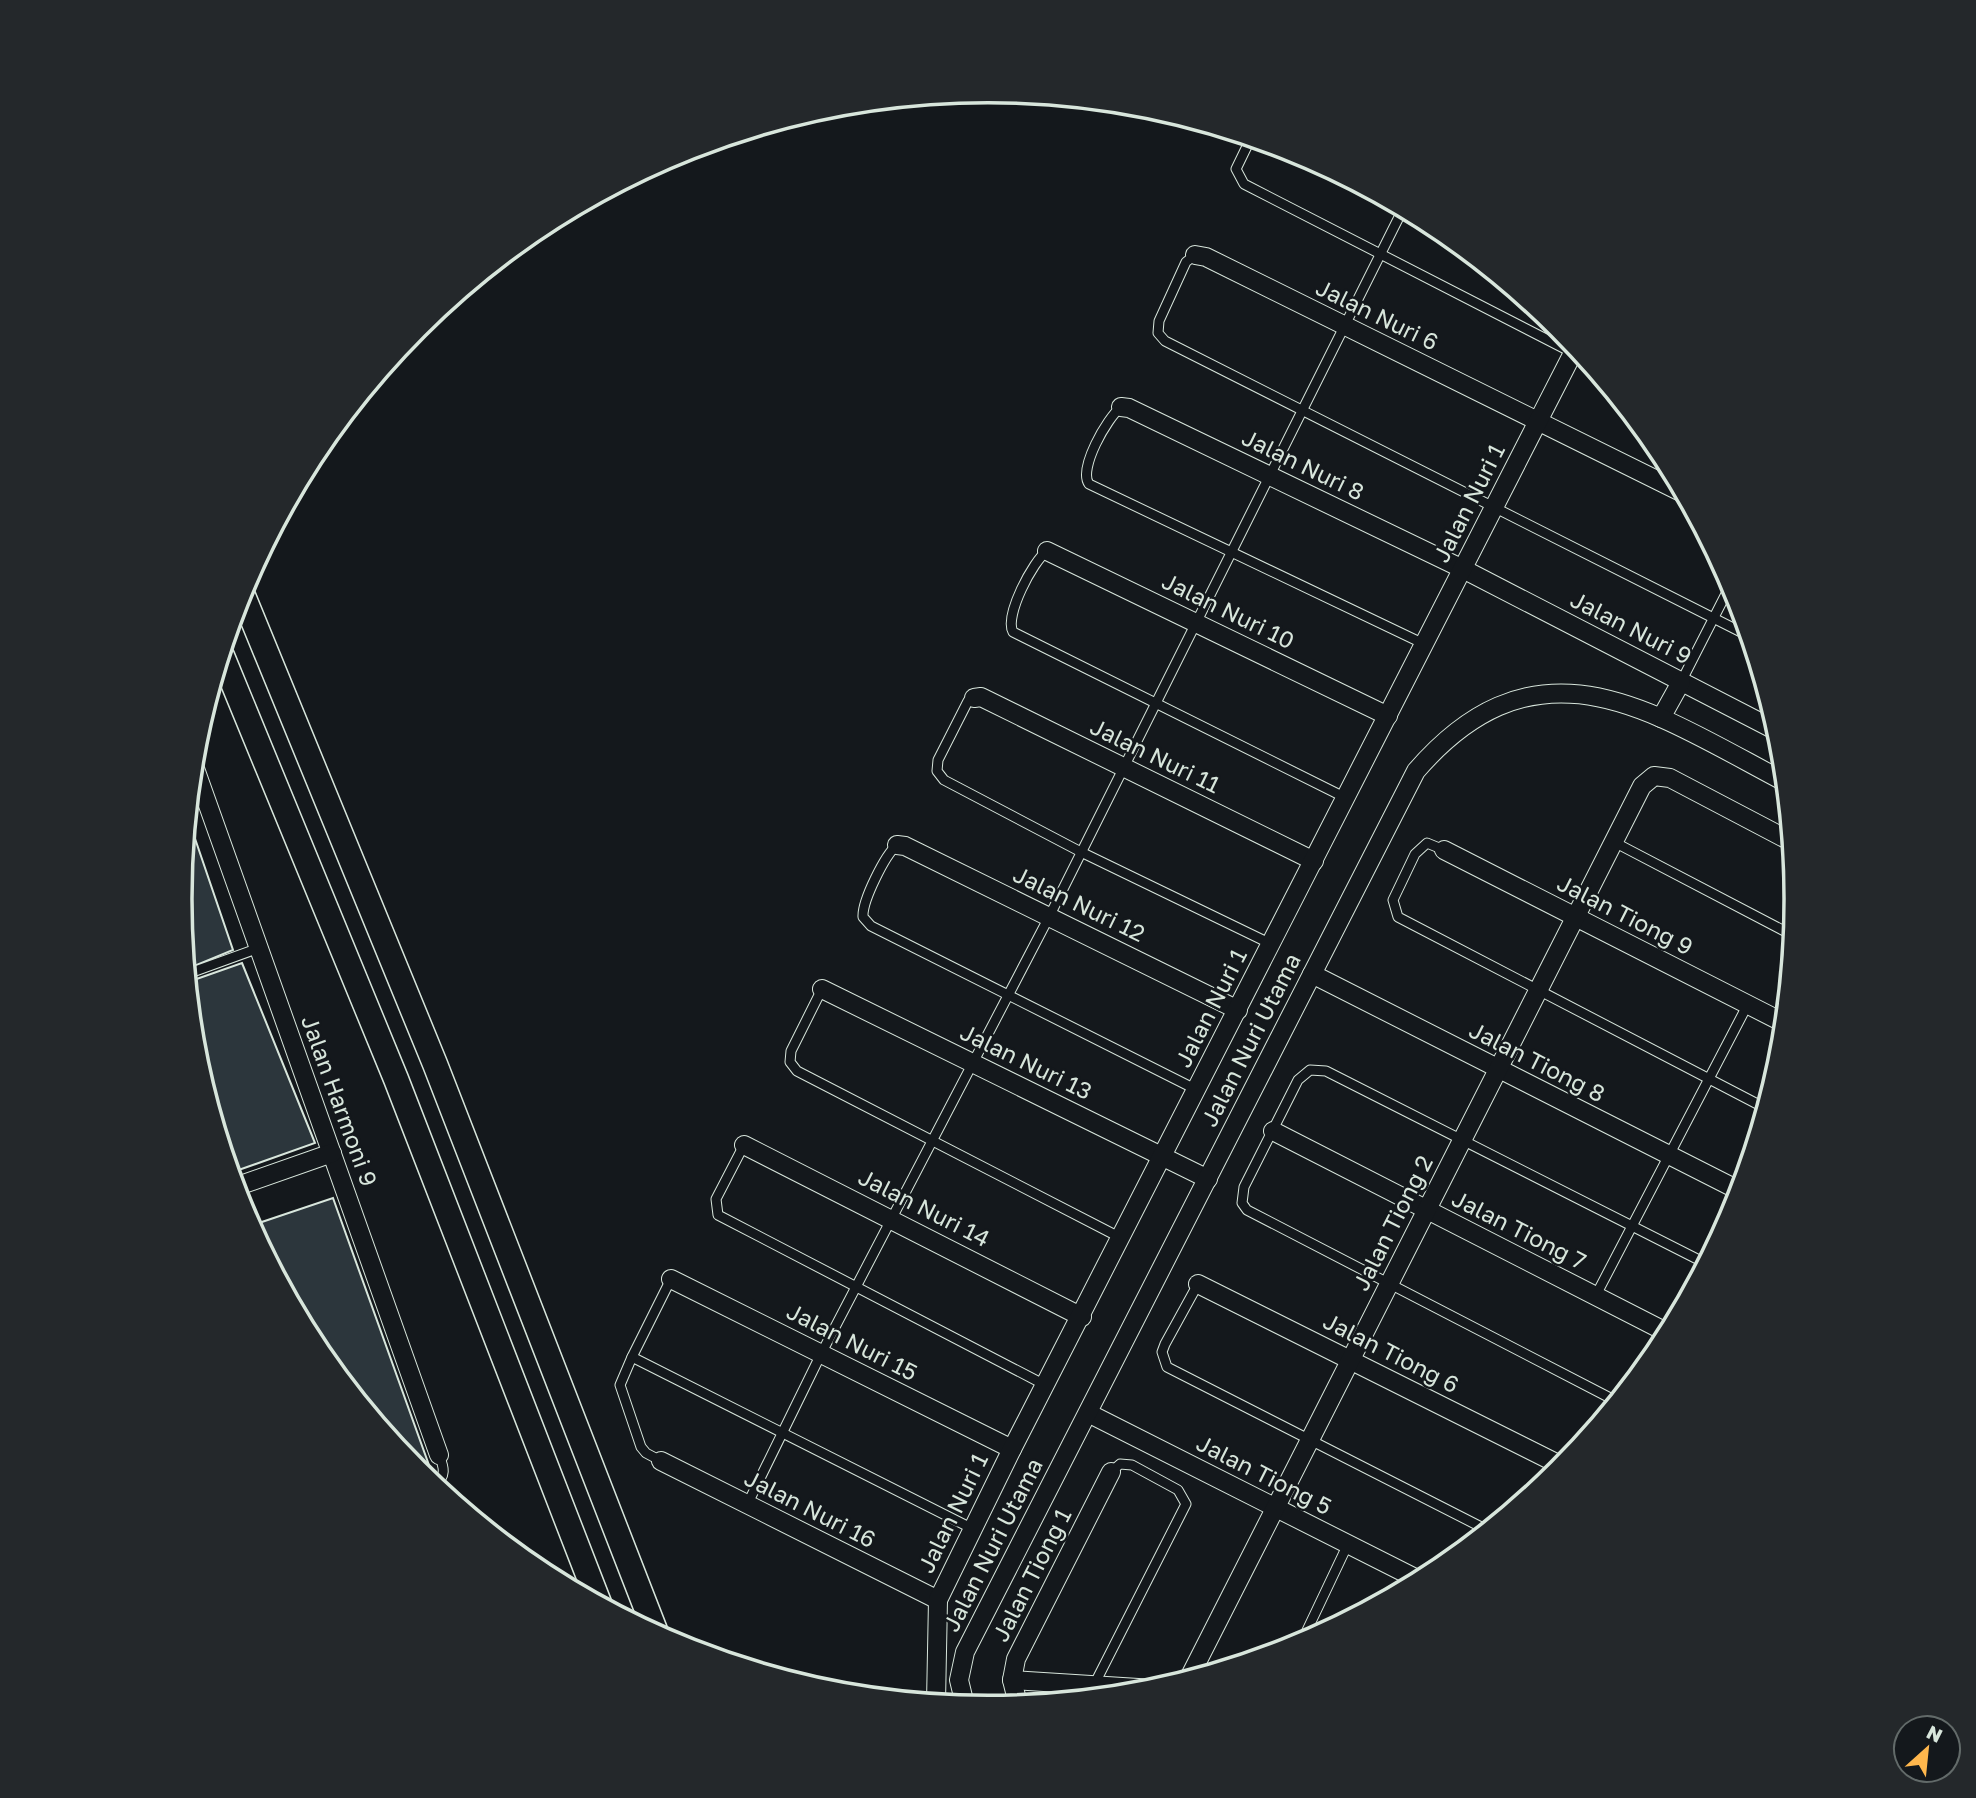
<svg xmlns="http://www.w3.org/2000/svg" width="1976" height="1798" font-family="'Golos Text',sans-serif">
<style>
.building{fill:#2c363c;stroke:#d8e6dc;stroke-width:2}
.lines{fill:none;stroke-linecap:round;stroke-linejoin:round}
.service-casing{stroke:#d8e6dc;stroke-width:11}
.minor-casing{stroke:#d8e6dc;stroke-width:20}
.secondary-casing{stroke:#d8e6dc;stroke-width:27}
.service{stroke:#14181c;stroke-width:9}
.minor{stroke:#14181c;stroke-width:18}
.secondary{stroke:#14181c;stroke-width:24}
.labels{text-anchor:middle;stroke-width:5;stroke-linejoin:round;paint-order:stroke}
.street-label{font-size:23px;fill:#d8e6dc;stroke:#14181c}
.rim{fill:none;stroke:#d8e6dc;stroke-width:3.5}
</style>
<rect width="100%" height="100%" fill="#14181c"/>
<g class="building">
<polygon points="188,818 233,950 187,969 180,899"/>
<polygon points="242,963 315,1143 233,1172 195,1056 188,982"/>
<polygon points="333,1198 430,1468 420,1473 316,1348 253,1225"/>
</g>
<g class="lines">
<g class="service-casing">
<g id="service">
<polyline points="1251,138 1236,169 1244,184 1585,359"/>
<polyline points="1195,255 1186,262 1159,321 1158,333 1165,341 1749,636"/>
<path d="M1121 407C1107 418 1078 469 1089 484L1424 644"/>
<path d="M1047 551C1033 561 1004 616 1013 632L1346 798"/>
<polyline points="1681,682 1731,584"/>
<polyline points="974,698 968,701 938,760 937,771 944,780 1081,852 1271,944"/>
<polyline points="1614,842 1792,935"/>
<path d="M897 845C885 855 862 901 863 917L871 926 1197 1090"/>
<polyline points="1444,850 1427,843 1415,854 1393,900 1398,917 1765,1108"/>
<polyline points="187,974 259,948"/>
<polyline points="822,989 791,1051 790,1062 797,1071 1121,1238"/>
<polyline points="744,1145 716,1199 718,1215 1045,1385"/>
<polyline points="1198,1284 1165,1344 1162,1352 1167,1367 1487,1530"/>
<polyline points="1595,1297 1748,1004"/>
<polyline points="632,1357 671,1279"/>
<polyline points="1616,1401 1247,1210 1242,1203 1244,1187 1298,1080 1310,1070 1326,1071 1705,1263"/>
<polyline points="661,1461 646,1453 641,1447 620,1385 632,1357 973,1529"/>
<path d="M434 1485C447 1477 444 1467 439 1455"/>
<polyline points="747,1505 821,1354 1049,917 1403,209"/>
<polyline points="1301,1643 1348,1544"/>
<polyline points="1098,1696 1094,1685 1186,1504 1178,1490 1132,1465 1120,1464 1111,1472"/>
</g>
</g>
<g class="minor-casing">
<g id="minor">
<polyline points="1195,255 1206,257 1683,493"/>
<polyline points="1121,407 1129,408 1463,569 1777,731"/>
<polyline points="1047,551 1388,716"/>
<polyline points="974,698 981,697 1314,861"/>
<polyline points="1661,718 1681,682"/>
<polyline points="193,763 439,1455"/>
<polyline points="897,845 905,846 1238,1010"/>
<polyline points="1444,850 1784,1023"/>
<polyline points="1312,974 1740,1191"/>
<polyline points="822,989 1208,1179"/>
<polyline points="1273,1131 1668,1333"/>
<polyline points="744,1145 1082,1317"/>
<polyline points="235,1187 332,1153"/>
<polyline points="671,1279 1012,1449"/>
<polyline points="1198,1284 1562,1466"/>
<polyline points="1088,1413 1419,1580"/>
<polyline points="661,1461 938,1600"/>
<polyline points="1189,1678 1642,786 1654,776 1670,778 1790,841"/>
<polyline points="1012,1680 1154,1689"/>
<polyline points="936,1702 938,1600 1012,1449 1576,347"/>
<polyline points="1018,1704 1012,1680 1016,1659 1111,1472"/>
<path d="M965 1705 959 1680 965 1652 1416 771C1539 629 1652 712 1785 782"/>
</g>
</g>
<g class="secondary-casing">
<g id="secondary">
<polyline points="241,591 435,1064 656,1633"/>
<polyline points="222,656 396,1079 599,1603"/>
</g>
</g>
<use href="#service" class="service"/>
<use href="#minor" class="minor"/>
<use href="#secondary" class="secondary"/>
</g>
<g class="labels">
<g class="street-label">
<text transform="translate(1377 315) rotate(26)" y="8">Jalan Nuri 6</text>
<text transform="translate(1303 465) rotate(26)" y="8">Jalan Nuri 8</text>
<text transform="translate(1469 503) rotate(-63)" y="8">Jalan Nuri 1</text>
<text transform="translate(1228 611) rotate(26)" y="8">Jalan Nuri 10</text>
<text transform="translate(1631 628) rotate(27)" y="8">Jalan Nuri 9</text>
<text transform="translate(1155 756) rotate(26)" y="8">Jalan Nuri 11</text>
<text transform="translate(1079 904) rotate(26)" y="8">Jalan Nuri 12</text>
<text transform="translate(1625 915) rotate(27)" y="8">Jalan Tiong 9</text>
<text transform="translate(1211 1008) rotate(-63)" y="8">Jalan Nuri 1</text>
<text transform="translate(1251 1040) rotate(-63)" y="8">Jalan Nuri Utama</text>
<text transform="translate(1026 1062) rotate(26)" y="8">Jalan Nuri 13</text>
<text transform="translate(1537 1062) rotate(27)" y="8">Jalan Tiong 8</text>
<text transform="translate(339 1101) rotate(70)" y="8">Jalan Harmoni 9</text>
<text transform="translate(924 1208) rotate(27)" y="8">Jalan Nuri 14</text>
<text transform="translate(1393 1223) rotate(-63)" y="8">Jalan Tiong 2</text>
<text transform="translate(1519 1230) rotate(27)" y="8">Jalan Tiong 7</text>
<text transform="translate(852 1342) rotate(27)" y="8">Jalan Nuri 15</text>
<text transform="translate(1391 1353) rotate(27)" y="8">Jalan Tiong 6</text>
<text transform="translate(1264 1475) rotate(27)" y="8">Jalan Tiong 5</text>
<text transform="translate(810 1509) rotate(27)" y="8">Jalan Nuri 16</text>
<text transform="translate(953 1513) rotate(-64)" y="8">Jalan Nuri 1</text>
<text transform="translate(993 1545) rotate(-63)" y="8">Jalan Nuri Utama</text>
<text transform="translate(1032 1575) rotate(-63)" y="8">Jalan Tiong 1</text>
</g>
</g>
<path d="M0 0H1976V1798H0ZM192 899a796 796 0 1 1 1592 0a796 796 0 1 1-1592 0Z" fill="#24282b" fill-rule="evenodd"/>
<path class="rim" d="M192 899a796 796 0 1 1 1592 0a796 796 0 1 1-1592 0Z"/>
<g transform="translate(1927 1749) rotate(27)"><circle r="33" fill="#14181c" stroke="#626a69" stroke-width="2"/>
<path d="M0-5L12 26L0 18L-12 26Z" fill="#ffb74d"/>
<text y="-10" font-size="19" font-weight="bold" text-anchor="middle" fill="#d8e6dc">N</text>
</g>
</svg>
